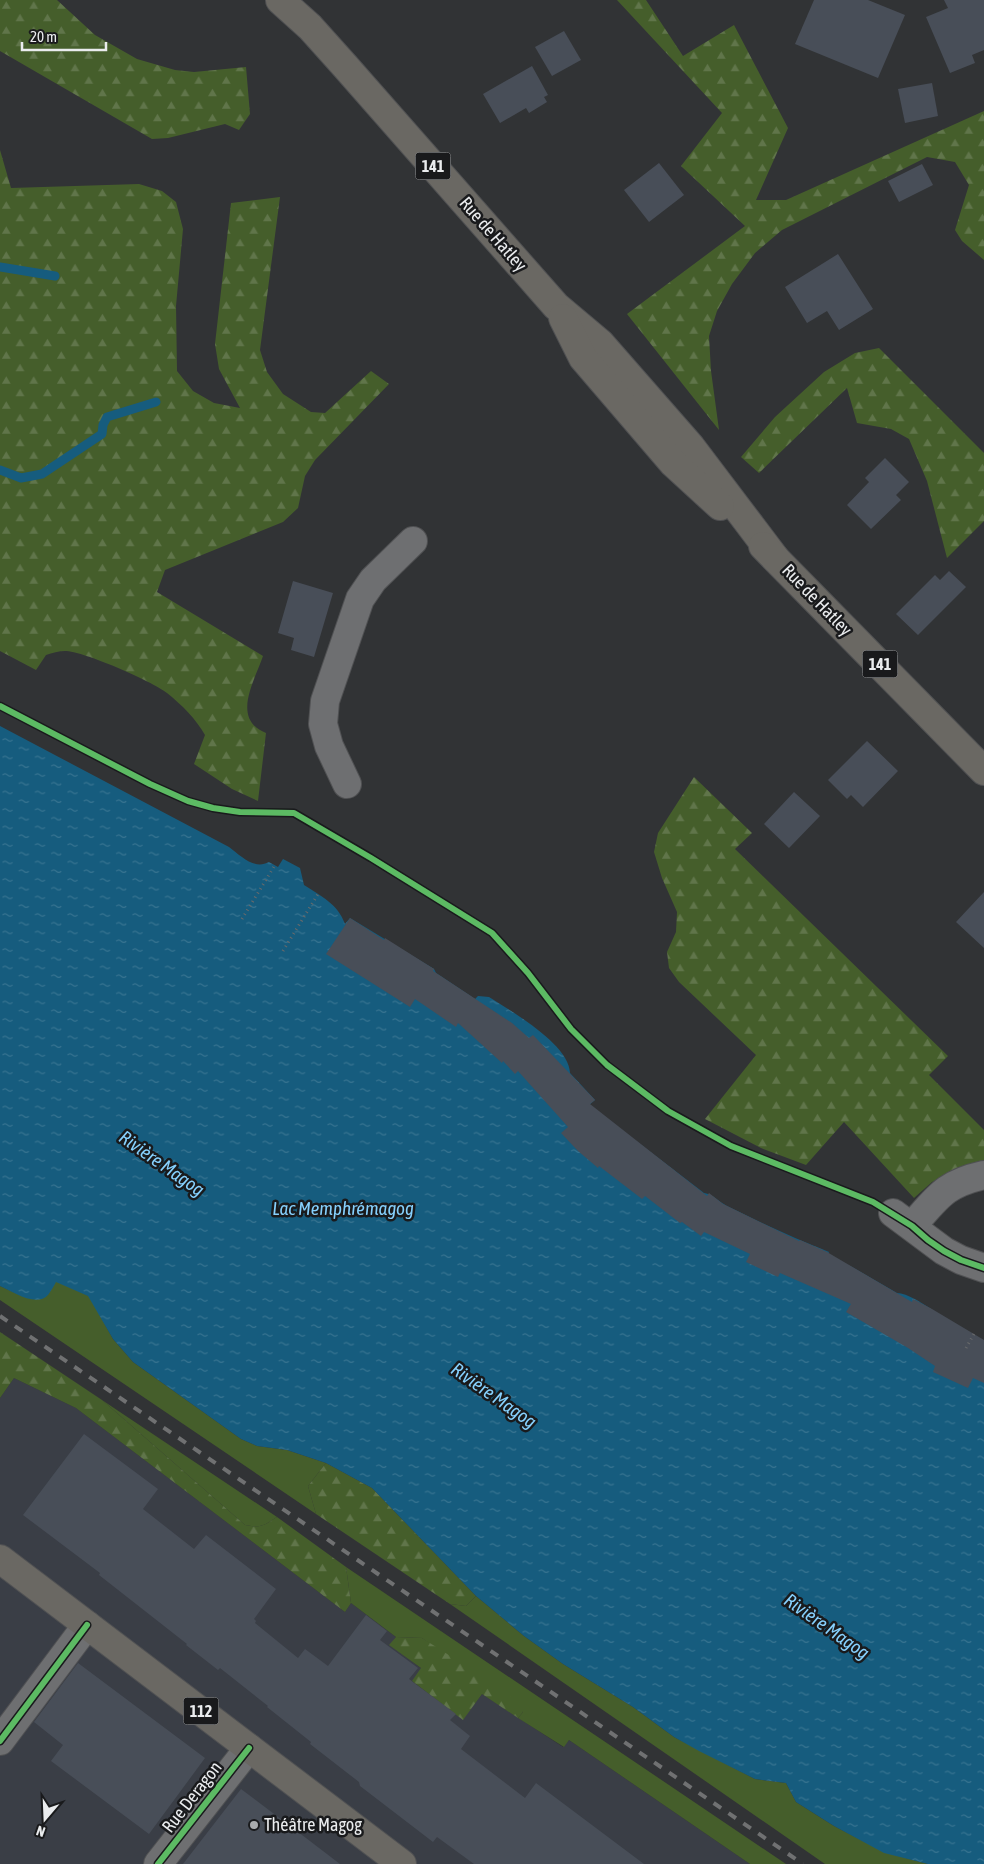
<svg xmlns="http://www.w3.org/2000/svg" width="984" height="1864" font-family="'Asap Condensed',sans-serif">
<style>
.built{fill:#3a3e46}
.green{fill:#455e2b}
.forest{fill:url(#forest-firs)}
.water{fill:url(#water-ripples)}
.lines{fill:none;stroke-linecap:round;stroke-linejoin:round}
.stream{stroke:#165c7e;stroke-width:9}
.building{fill:#484e58}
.minor-casing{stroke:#505153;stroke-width:30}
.major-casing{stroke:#505153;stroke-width:30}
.path{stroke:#686a6b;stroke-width:3;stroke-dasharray:1 4;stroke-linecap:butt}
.minor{stroke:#6e6f71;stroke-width:28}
.major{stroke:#6a6863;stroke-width:28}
.rail{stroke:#707172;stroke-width:4;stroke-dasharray:9 9;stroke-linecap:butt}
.cycleway-casing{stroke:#191a1c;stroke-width:9}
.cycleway{stroke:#5cba63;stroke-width:6}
.poi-dot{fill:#a9abad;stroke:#191a1c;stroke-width:2}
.labels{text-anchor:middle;stroke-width:5;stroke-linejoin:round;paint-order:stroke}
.shield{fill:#191a1c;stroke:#abadaf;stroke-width:1}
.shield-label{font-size:16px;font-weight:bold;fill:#eaecee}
.street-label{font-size:18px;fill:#eaecee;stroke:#191a1c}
.poi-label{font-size:18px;fill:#eaecee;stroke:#191a1c;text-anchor:start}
.water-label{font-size:19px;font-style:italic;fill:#86d1fe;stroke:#191a1c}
</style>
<defs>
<pattern id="forest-firs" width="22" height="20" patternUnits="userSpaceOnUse" patternTransform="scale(1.25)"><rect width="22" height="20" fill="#455e2b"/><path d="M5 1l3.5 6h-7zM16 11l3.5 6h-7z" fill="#60754a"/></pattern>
<pattern id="water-ripples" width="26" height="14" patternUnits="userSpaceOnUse" patternTransform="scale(1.25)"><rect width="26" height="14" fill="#165c7e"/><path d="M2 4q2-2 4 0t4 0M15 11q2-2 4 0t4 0" fill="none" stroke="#387491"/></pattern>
</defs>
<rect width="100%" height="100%" fill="#313335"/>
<polygon class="built" points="14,1378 76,1408 345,1612 351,1603 396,1637 390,1645 422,1669 412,1682 463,1719 482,1694 563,1747 569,1740 750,1864 0,1864 0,1398"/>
<g class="green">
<polygon points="56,1281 89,1296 113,1339 133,1362 241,1439 257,1446 287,1450 326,1463 308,1486 316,1514 0,1300 0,1286 22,1296"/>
<path d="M102 1400 277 1517C263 1526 261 1528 245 1525Z"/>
<polygon points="346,1567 786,1864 750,1864 569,1740 564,1747 518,1718 523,1712 422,1638 396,1637 351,1603"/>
<polygon points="476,1596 524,1636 563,1664 633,1707 674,1737 755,1779 786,1783 796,1802 834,1826 884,1852 928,1864 825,1864 450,1604 466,1606"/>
</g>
<g class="forest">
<polygon points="0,0 57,0 95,35 137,59 175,70 194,72 246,67 250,114 239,130 225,124 168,138 152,139 0,51"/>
<polygon points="617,0 646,0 683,56 734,25 788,128 756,200 786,200 984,111 984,260 962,241 955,230 969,185 955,162 927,157 782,230 755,253 732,284 717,311 709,336 711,371 719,430 627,314 745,226 681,166 722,113"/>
<path d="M0 150 11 188 139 184 162 191 176 202 183 229 176 306 177 371 193 391 214 403 240 408 219 369 215 344 231 203 280 197 260 350 267 372 283 394 311 412 325 413 371 371 389 384 315 460 305 476 298 508 283 522 165 570 157 592 263 656C254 682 231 719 266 733L258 801 232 789 194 764 205 735C196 719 182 705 167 693 152 681 83 651 65 651 59 651 52 653 46 655L36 670 0 651Z"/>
<polygon points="879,348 984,453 984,521 947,558 927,481 909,439 891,429 857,423 847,388 759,473 741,457 775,417 824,372 855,353"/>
<polygon points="694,777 752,833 735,849 948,1056 929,1075 984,1130 984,1162 960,1168 932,1182 914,1198 844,1122 806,1165 761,1148 705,1119 756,1055 679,982 669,968 667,952 676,932 677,912 662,878 654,852 658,833"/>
<path d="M0 1332 102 1400 245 1525C261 1528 263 1526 277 1517L346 1567 351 1603 345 1612 76 1408 14 1378 0 1398Z"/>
<polygon points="326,1463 372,1488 476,1596 466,1606 450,1604 316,1514 308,1486"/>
<polygon points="396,1637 422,1638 485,1678 518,1702 523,1712 518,1718 482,1694 463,1720 412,1681 421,1668 389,1645"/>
</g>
<path class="water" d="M0 726 229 847C241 856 254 870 269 862L278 867 283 859 300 868 304 885C321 896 338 904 345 924L350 918 434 969 436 973 475 999 478 996 489 997C512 1012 569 1044 570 1073L595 1100 589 1105 704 1193C713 1194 719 1202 727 1206 761 1223 794 1238 829 1252L827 1256 852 1267 897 1293C916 1293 966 1335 984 1348V1864H928L884 1853 834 1826 796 1802 786 1783 755 1779 699 1751 674 1737 633 1707 563 1664 524 1636 476 1596 372 1488 326 1463 287 1450 257 1446 241 1439 133 1362 113 1339 88 1296 56 1282C54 1286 51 1291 48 1295 36 1308 12 1291 0 1286Z"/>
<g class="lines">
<g class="stream">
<polyline points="0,267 55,276"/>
<polyline points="0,470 21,478 42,474 102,434 103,425 107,417 156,402"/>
</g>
</g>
<g class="building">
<polygon points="814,0 868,0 905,15 878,78 795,44"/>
<polygon points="944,0 984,0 984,50 972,55 975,63 950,73 926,17 948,8"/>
<polygon points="564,31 581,60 552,76 535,47"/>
<polygon points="532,66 548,95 544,97 547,102 529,113 526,108 500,123 483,94"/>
<polygon points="932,83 938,116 905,123 898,89"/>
<polygon points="659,163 684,195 649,222 624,190"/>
<polygon points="922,164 933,185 899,202 888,181"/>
<polygon points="838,254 873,309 839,330 827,311 807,323 785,287"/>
<polygon points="885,458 909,482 896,495 901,500 871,529 847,505 869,482 865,478"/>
<polygon points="949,571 966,587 918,635 896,614 935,575 940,580"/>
<polygon points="293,581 333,593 314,657 291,650 294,638 278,633"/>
<polygon points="867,741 898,771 863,807 851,795 847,799 828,780"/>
<polygon points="794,792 820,816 789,848 764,824"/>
<polygon points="984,892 984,948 956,922"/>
<polygon points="350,918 384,940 385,938 434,969 433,971 512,1023 529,1038 533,1035 595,1100 590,1104 707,1196 709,1193 723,1204 764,1224 799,1241 800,1240 827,1252 912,1302 913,1299 932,1309 984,1340 984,1383 973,1378 968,1388 933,1372 935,1366 908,1348 846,1312 851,1304 780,1273 778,1277 746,1262 750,1254 704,1232 701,1236 682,1222 680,1223 645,1196 642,1199 599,1166 598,1168 578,1151 561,1133 568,1127 518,1071 515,1074 503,1061 502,1063 458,1023 456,1027 415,999 410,1007 326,954"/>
<polygon points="84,1434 158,1489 143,1509 194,1549 206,1535 276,1589 254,1619 256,1621 255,1623 298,1658 305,1649 328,1666 366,1615 387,1631 380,1640 418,1668 409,1679 456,1714 450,1720 470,1736 461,1749 525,1798 536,1783 644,1864 474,1864 437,1837 433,1842 360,1786 359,1782 310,1744 311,1742 267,1707 268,1706 220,1668 218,1670 186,1645 187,1644 99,1575 100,1573 23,1515"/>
<polygon points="78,1663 205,1758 149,1834 51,1761 63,1745 34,1722"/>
<polygon points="241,1789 306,1838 340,1864 183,1864"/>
</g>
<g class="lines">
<g class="minor-casing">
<g id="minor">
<polyline points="347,784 329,746 323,724 325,701 360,599 373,580 413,541"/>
<polyline points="893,1213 944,1251 961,1260 984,1268"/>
<path d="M912 1226C938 1197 944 1184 984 1175"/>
<polyline points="0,1741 87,1625"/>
<polyline points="158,1864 249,1748"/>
</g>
</g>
<g class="major-casing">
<g id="major">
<polyline points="280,0 310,27 345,66 556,306 600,343 691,447 775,558"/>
<polyline points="563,318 583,358 673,463 720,506"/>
<polyline points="763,546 984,771"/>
<polyline points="0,1559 402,1864"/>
</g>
</g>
<g class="path">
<polyline points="242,919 275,865"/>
<polyline points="283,951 318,894"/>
<polyline points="966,1348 975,1332"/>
</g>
<use href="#minor" class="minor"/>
<use href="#major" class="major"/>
<polyline class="rail" points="0,1316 803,1864"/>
<g class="cycleway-casing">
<g id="cycleway">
<polyline points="0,706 150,784 188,801 213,808 240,812 294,813 371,858 492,933 528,973 571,1029 607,1065 668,1111 731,1146 873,1202 912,1226 928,1240 944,1251 961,1260 984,1268"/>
<polyline points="0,1741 87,1625"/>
<polyline points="158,1864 249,1748"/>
</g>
</g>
<use href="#cycleway" class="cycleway"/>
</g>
<circle class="poi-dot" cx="254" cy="1825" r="5"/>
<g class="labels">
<g class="shield">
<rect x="415.5" y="152.5" width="35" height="27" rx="4"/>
<rect x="862.5" y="650.5" width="35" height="27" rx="4"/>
<rect x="183.5" y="1697.5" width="35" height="27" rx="4"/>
</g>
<g class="shield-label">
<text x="433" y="172">141</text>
<text x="880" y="670">141</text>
<text x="201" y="1717">112</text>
</g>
<g class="street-label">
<text transform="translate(493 234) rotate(49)" y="6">Rue de Hatley</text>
<text transform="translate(817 600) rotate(46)" y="6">Rue de Hatley</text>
<text transform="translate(192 1797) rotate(-52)" y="6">Rue Deragon</text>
</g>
<g class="poi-label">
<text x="264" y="1831">Théâtre Magog</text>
</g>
<g class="water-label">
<text transform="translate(162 1163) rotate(35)" y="7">Rivière Magog</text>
<text x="343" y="1215">Lac Memphrémagog</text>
<text transform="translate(494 1395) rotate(35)" y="7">Rivière Magog</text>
<text transform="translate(827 1626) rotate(35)" y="7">Rivière Magog</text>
</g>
</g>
<g transform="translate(45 1819) rotate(199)" stroke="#191a1c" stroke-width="4" paint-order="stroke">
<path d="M0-4L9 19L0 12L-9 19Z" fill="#eaecee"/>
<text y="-8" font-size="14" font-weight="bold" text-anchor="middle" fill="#eaecee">N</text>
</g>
<path d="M22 42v8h84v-8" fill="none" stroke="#eaecee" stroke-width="2.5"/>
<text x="30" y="42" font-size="15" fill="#eaecee" stroke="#191a1c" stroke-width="4" paint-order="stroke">20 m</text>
</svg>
